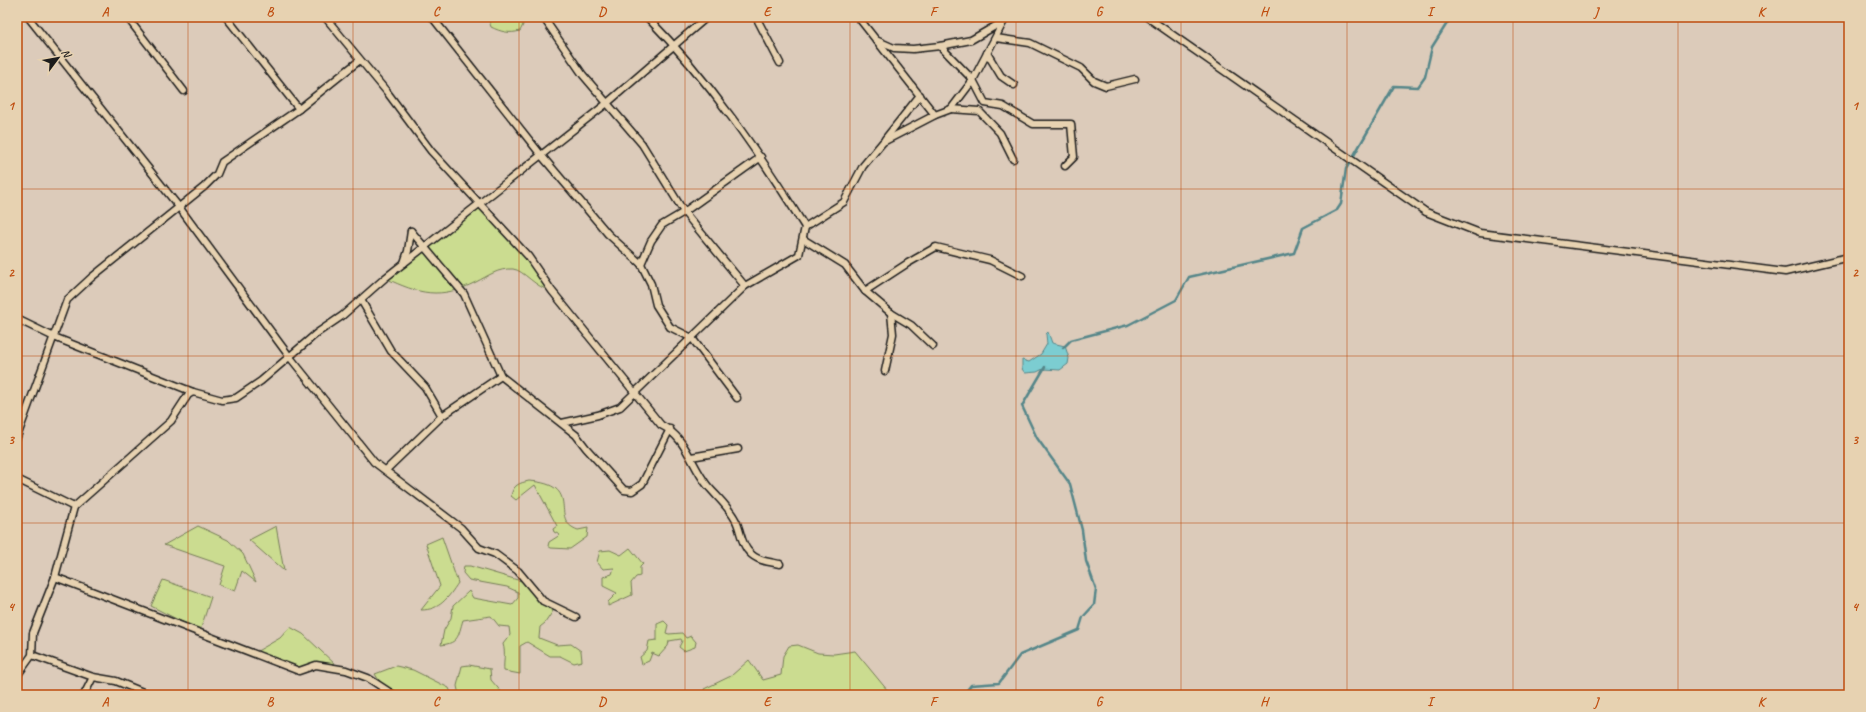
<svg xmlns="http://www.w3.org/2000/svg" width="1866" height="712" font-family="Caveat,sans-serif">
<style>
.green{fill:#cbdc90;stroke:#747c56}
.water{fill:#7bcdd1;stroke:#558689}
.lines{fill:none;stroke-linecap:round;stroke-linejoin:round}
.stream{stroke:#558689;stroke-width:2.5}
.street-casing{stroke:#1c1c1c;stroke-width:9}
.street{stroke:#e7d2b1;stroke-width:6}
.grid{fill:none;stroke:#bf4d0f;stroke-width:1;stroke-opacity:0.55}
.neatline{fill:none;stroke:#bf4d0f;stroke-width:1.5}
.grid-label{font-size:13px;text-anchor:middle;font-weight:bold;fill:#bf4d0f}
</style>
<rect width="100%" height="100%" fill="#dccbba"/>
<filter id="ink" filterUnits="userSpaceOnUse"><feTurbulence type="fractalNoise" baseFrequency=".025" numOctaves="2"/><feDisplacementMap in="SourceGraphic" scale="8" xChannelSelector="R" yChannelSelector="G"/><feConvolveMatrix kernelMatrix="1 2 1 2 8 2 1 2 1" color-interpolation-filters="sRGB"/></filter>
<g filter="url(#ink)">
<g class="green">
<path d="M488 17H522L523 25 520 31C510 34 501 32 491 27Z"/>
<path d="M479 204 508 234 552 291C535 288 524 270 513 269 498 268 488 276 476 282 440 300 419 294 385 278Z"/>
<path d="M529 481C585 485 547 519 578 530L588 528 587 537 570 549 551 548 548 546 549 542 560 535 554 532 553 529 557 526 535 485 516 500 511 496C513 485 519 483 529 481Z"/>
<polygon points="198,526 228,540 243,554 256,582 242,571 235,591 219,585 225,566 164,545"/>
<polygon points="276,526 284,571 249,540"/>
<path d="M442 537 458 583C448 598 440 610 421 610L440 586 426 544Z"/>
<polygon points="630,548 643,564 640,567 640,576 636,577 631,583 632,595 608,606 608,602 617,593 603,586 603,577 612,574 614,568 603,569 597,562 600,551 610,550 621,555"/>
<path d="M464 566H470L528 583 535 593 555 608 545 623 540 627 539 638 557 645 571 644 581 651 582 661 574 663 560 656H550L527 642 520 646V674L504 671C503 661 506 654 503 644L510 635 509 627 499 626 491 616 463 620C458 636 459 643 441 645L444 630 451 618 453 606 469 591 473 598 512 605 518 598V592L507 587 469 580 463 573Z"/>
<polygon points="163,580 211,597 200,631 151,606"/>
<polygon points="664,621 668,625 666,633 669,634 682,633 686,638 691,636 696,642 695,647 684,651 679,647 682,641 681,639 669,641 668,646 659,656 652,653 649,661 642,664 640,657 647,651 649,641 657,640 657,624"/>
<polygon points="290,627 303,634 337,666 298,669 254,653 280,638"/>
<polygon points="798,645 818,653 834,654 855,651 888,691 899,695 705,695 704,689 731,676 749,660 763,680 781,675 783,656 789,646"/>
<polygon points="469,665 490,669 491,680 504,695 459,695 457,686 462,666"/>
<path d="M396 666 413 670 449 688 452 695C426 695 389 701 375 674Z"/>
</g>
<polygon class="water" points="1048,332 1052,343 1065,346 1069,358 1068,364 1060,370 1043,369 1037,372 1025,373 1022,369 1022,360 1029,362 1041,354 1047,344 1046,334"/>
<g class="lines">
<g class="stream">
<polyline points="1063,348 1071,340 1128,325 1176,300 1189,277 1294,253 1303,228 1337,210 1341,204 1346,169 1394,86 1418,87 1425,77 1432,47 1451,17"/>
<polyline points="963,695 971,685 999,683 1020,655 1079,630 1083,617 1094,605 1096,589 1086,561 1082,530 1070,484 1037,438 1022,406 1045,367"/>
</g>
<g class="street-casing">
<g id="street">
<polyline points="28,17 179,207 289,356 374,462 461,528 479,548 495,554 518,571 543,601 576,617"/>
<polyline points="127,17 184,91"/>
<polyline points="226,17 299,109"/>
<path d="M325 17 387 92 431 151 528 256 552 291 661 425C686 437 691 465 707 485 717 497 729 507 736 521 741 531 741 544 749 552 757 561 769 562 780 564"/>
<polyline points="432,17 541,155 608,234 641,264 651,284 656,305 670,327 692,338 737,398"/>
<polyline points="543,17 583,75 642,144 684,212 745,286"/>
<polyline points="756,17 780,63"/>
<polyline points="858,17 935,115"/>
<polyline points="1147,17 1426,212 1480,233 1785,272 1849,257"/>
<polyline points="996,38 1030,43 1081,68 1094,81 1106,86 1135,79"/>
<polyline points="876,40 894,48 913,49 940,46 971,40 1004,21"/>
<polyline points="940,46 973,80 985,103 1003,106 1033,124 1071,124 1074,157 1065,166"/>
<polyline points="987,53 1001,76 1014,85"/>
<polyline points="951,109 979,111 1000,133 1013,159"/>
<polyline points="885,139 920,95"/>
<polyline points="805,227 844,202 863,166 883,142 935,115 951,109 973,80 1006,17"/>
<polyline points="411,231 464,294 501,376 576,435 586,448 624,490 632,491 642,484 670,429"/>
<polyline points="803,239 845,265 865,291 891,313 911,325 933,346"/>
<polyline points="404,263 408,251 411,231"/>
<polyline points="641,264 651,241 662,225 684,212 761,157"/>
<polyline points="865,291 908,263 936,247 990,260 1022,276"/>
<polyline points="361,300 391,351 425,387 442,416"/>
<polyline points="17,319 54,337 193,392"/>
<polyline points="885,371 893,334 891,313"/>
<path d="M562 423 598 415 620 407 745 286 799 255 805 227C759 153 709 80 647 17"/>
<polyline points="17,437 67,300 92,277 204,187 217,174 222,162 299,109 360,60"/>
<polyline points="691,457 738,449"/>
<polyline points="386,470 442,416 501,376"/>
<polyline points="17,479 74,507"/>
<polyline points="55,577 299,671 316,665 346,670 368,678 394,695"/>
<polyline points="32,655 93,677 116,681 150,695"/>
<polyline points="17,676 32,655 33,633 55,577 74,507 171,421 188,395 193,392 222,400 236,398 261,381 317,333 342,316 385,278 606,104 707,17"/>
<polyline points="84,695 93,677"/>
</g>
</g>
<use href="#street" class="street"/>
</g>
</g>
<path class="grid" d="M188 17V695M353 17V695M519 17V695M685 17V695M850 17V695M1016 17V695M1181 17V695M1347 17V695M1513 17V695M1678 17V695M17 189H1849M17 356H1849M17 523H1849"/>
<rect width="1866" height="712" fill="none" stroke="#e7d2b1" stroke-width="44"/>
<g transform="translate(58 58) rotate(58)" stroke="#e7d2b1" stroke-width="3" paint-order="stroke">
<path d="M0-3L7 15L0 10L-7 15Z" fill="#1c1c1c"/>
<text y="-6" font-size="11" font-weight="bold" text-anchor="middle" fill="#1c1c1c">N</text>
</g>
<rect x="22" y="22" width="1822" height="668" class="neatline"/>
<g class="grid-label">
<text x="105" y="16">A</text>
<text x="270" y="16">B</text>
<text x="436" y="16">C</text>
<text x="602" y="16">D</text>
<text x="767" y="16">E</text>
<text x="933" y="16">F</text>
<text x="1099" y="16">G</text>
<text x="1264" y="16">H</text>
<text x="1430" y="16">I</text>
<text x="1596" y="16">J</text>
<text x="1761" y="16">K</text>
<text x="11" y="110">1</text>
<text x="1855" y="110">1</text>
<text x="11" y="277">2</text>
<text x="1855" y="277">2</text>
<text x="11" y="444">3</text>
<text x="1855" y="444">3</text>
<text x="11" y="611">4</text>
<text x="1855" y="611">4</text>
<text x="105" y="706">A</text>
<text x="270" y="706">B</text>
<text x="436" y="706">C</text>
<text x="602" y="706">D</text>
<text x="767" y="706">E</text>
<text x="933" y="706">F</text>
<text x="1099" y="706">G</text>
<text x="1264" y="706">H</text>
<text x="1430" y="706">I</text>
<text x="1596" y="706">J</text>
<text x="1761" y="706">K</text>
</g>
</svg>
